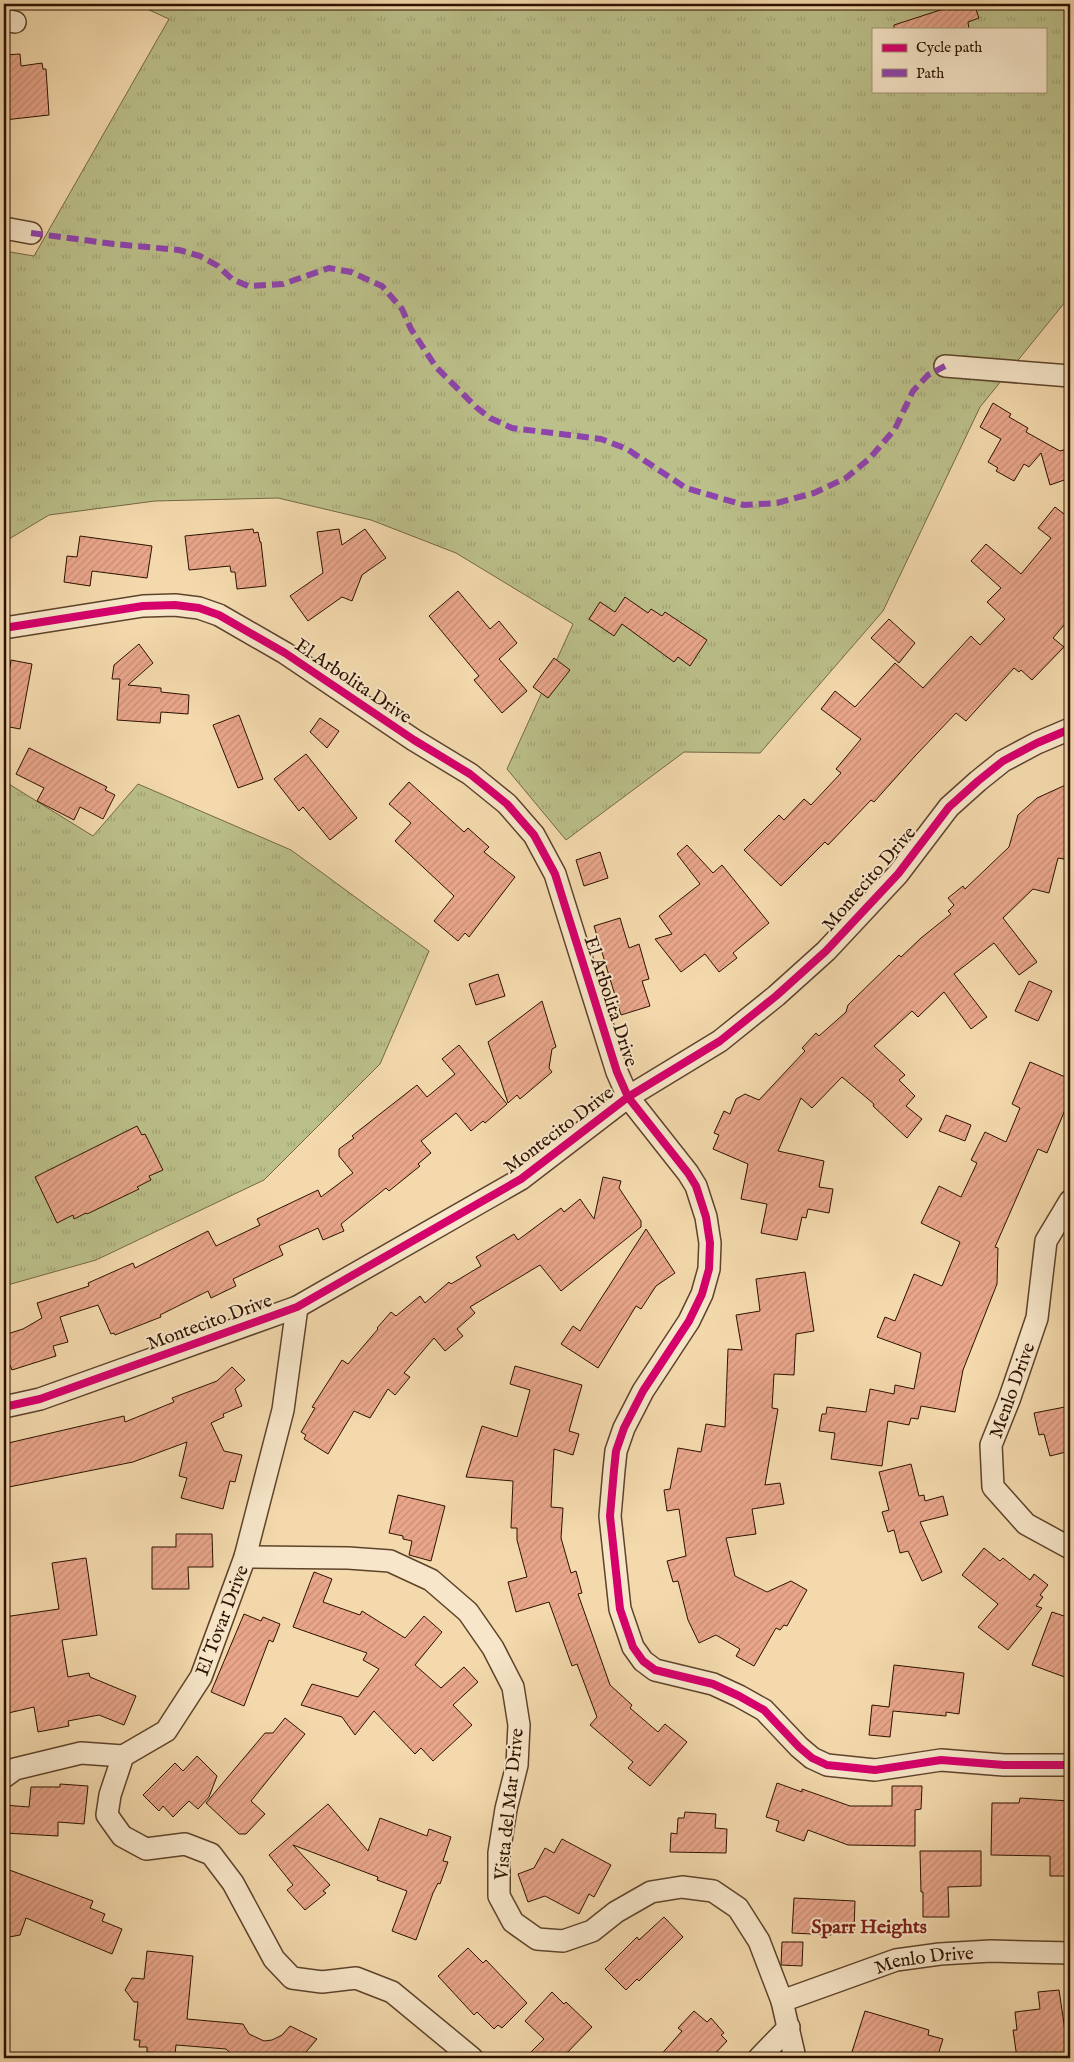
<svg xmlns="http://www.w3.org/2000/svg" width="1074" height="2062" font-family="'IM FELL English',serif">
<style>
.grass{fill:url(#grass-tufts);stroke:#746844;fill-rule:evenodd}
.building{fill:url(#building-hatch);stroke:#2d1100}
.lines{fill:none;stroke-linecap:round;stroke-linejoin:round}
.minor-casing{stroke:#5e432b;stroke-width:24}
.minor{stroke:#f7e6c9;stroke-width:21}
.quiet{stroke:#8e44ad;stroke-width:6;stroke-dasharray:12 6;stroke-linecap:butt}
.cycleway-casing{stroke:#f7e6c9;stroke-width:11}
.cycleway{stroke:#d6006c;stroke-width:8}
.labels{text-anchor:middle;stroke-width:4;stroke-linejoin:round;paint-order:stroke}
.street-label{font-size:19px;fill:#2d1100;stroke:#f7e6c9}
.neighbourhood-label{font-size:20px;font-weight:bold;fill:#7a1f14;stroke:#f7e6c9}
</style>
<defs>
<pattern id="grass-tufts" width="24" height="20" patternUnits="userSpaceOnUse" patternTransform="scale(1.25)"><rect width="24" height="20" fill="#bbbf89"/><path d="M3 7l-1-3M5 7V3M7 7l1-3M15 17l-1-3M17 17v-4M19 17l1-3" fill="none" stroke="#a1a374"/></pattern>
<pattern id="building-hatch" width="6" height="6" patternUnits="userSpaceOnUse" patternTransform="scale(1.25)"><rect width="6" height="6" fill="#e9a68b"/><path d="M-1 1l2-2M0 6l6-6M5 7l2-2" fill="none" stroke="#c88e76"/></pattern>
</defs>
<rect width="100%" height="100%" fill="#f3d9ac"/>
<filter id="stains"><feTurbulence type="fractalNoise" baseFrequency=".004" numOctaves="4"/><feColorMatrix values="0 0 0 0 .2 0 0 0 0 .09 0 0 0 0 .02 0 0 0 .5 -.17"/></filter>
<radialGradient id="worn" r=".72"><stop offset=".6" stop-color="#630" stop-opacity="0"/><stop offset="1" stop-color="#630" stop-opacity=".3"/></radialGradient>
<g class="grass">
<path d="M136 4H1070V296L980 407 883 611 760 753 684 752 566 840 507 769 573 624 456 553 371 520 278 498 155 501 49 515 4 542V251L34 256 169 19ZM873 29H1045V91H873Z"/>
<polygon points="4,781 93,836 138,784 291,850 429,951 380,1064 264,1180 96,1260 4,1286 4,928 6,925 4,923"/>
</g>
<g class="building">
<polygon points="959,4 974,4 979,18 968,22 969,29 894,29 894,25"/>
<polygon points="20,54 21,66 42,63 43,69 46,69 49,115 4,120 4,55"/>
<polygon points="993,403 1011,414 1009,417 1028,428 1026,432 1060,451 1070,448 1070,478 1050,485 1041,453 1029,467 1024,464 1014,481 996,471 998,468 988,462 1001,439 980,427"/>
<polygon points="1055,507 1068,517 1070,515 1070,618 1053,638 1064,647 1032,680 1021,670 1019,672 1014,668 966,721 956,713 916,755 874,802 871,800 828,845 825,842 781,886 744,850 779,815 784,820 804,799 811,805 841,773 836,769 861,739 821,709 835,691 855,707 895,663 923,688 971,636 980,645 1005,619 987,602 1001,588 971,561 986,544 1021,574 1051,538 1038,528"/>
<polygon points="253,529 254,533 258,532 260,542 261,542 266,586 237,589 235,572 231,572 230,566 189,570 185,536"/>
<polygon points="339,529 342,545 365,529 386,558 362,575 352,601 342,597 308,621 290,596 323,573 317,532"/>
<polygon points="80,536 152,546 147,578 92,571 90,586 64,582 67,556 77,557"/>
<polygon points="458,591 490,629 499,621 517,643 499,659 527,691 502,713 474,680 479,676 429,616"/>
<polygon points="625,597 648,613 651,609 662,616 665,612 707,640 690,666 678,657 674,662 622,624 614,636 589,619 600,602 615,612"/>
<polygon points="889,619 915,643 899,663 871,638"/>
<polygon points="139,644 153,663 128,685 161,688 161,692 189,695 188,714 161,712 160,723 117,720 120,679 112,679 114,665"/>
<polygon points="554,658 570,670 548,698 533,687"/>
<polygon points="11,660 32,664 20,729 4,726 4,687 7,688"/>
<polygon points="239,715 263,779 238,788 213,725"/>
<polygon points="320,718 339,731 327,748 310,732"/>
<polygon points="29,748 107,787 105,790 115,795 103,819 80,807 74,820 37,801 44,788 16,774"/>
<polygon points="306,754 357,818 330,840 303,807 299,811 274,779"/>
<polygon points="409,782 464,832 468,828 489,847 484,852 515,877 469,937 465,933 458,941 434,921 454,896 395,841 411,823 389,804"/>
<polygon points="1070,783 1070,860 1058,858 1049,893 1033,889 1003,918 1037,962 1019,975 994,943 954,974 987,1017 971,1029 944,992 918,1017 912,1011 874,1046 905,1075 899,1080 915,1096 906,1106 922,1119 907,1138 873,1106 874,1104 842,1077 812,1108 801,1098 778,1151 824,1161 819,1187 833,1189 829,1213 808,1209 806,1218 802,1217 797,1240 761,1233 767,1204 741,1199 748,1164 713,1149 719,1135 714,1133 724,1111 730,1114 736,1099 745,1094 759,1100 805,1051 802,1048 816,1033 819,1036 846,1012 848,1005 899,955 901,957 921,938 951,914 948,911 954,905 948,898 963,886 965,889 1009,847 1018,815 1037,798"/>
<polygon points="687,845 713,873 722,865 769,923 733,953 737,958 719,972 705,954 681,972 655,939 672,934 659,916 700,884 677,854"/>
<polygon points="600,852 608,878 584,886 576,860"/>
<polygon points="620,918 629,948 639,944 649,979 642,981 650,1006 621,1015 594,926"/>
<polygon points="498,974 505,996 476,1005 469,984"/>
<polygon points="1029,981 1052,991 1038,1021 1015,1011"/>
<polygon points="542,1001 556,1047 552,1049 549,1068 552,1072 520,1099 517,1095 508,1103 488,1042"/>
<polygon points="459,1045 507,1104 485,1123 483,1121 471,1131 456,1113 421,1141 431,1153 418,1164 420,1166 389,1191 386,1188 341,1224 344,1231 323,1240 318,1228 279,1246 283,1255 233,1279 236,1286 211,1298 208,1291 160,1315 161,1317 115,1335 114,1333 111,1334 98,1305 60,1317 68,1342 53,1346 56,1356 12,1370 10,1365 4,1367 4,1335 23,1329 42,1318 37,1303 89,1286 88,1283 133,1263 135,1268 208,1231 216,1246 260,1225 257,1219 318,1190 321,1197 353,1173 339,1156 339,1149 354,1138 352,1136 417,1085 427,1097 455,1074 442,1059"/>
<polygon points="1030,1062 1070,1079 1070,1098 1047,1153 1038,1149 995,1247 998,1248 997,1284 963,1370 955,1412 921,1406 918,1419 911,1418 909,1425 888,1421 882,1466 831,1459 835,1433 819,1431 822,1414 826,1414 827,1407 866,1412 870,1389 894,1394 895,1385 914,1389 921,1353 877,1337 885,1317 895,1321 914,1274 942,1286 960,1242 921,1223 939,1186 961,1197 977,1163 971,1160 985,1132 1006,1142 1020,1108 1012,1104"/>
<polygon points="946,1115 971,1125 965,1141 939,1131"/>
<polygon points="137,1126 142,1135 145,1134 163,1170 149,1176 151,1180 137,1187 139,1189 87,1214 86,1213 74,1219 73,1215 57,1223 35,1177"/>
<polygon points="603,1177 621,1181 619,1188 641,1221 641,1227 561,1291 540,1265 470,1307 475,1313 457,1329 463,1336 445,1351 434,1338 404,1373 410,1377 395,1395 388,1389 370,1418 354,1411 328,1454 304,1439 306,1435 301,1432 315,1408 312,1407 342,1360 348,1364 378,1329 377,1328 391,1312 396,1316 420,1296 425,1303 449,1282 451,1284 481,1266 476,1257 514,1234 518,1240 561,1208 564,1212 580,1199 594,1219"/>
<polygon points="646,1229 675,1273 656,1286 641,1309 636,1306 598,1368 561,1344 573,1326 580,1331"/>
<polygon points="805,1272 814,1331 796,1334 794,1375 774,1374 772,1408 778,1409 765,1485 780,1483 784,1504 752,1509 756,1534 726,1538 735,1576 767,1592 791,1581 807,1590 787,1626 784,1625 780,1630 776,1628 754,1666 736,1656 740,1649 716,1635 699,1643 688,1620 678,1581 673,1582 667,1561 686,1556 679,1509 667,1511 664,1490 670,1489 678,1448 701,1452 706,1424 725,1427 728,1349 742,1350 736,1315 760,1311 756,1279"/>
<polygon points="515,1366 582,1385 569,1431 579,1434 573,1455 554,1449 551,1507 563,1508 561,1538 571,1573 576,1571 582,1593 578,1594 610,1685 632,1705 630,1708 658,1732 665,1724 687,1742 650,1786 628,1768 633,1762 590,1725 597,1717 577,1664 572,1666 549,1602 516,1612 508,1582 527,1577 517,1540 517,1528 511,1528 513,1481 466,1477 482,1426 517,1437 530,1390 510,1384"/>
<polygon points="232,1367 245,1380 235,1389 242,1406 223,1414 224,1417 211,1423 224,1451 242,1455 235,1482 230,1481 223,1509 181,1498 187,1478 179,1476 187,1442 133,1462 4,1488 4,1444 124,1416 125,1422 174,1402 172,1398 217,1381"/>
<polygon points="1070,1406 1070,1451 1050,1456 1044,1434 1039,1435 1034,1413"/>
<polygon points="911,1464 919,1496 924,1495 925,1501 943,1496 948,1515 920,1522 942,1572 922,1581 908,1551 900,1553 894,1530 888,1532 882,1512 889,1510 879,1472"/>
<polygon points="398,1495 445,1506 431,1561 409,1555 412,1541 403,1539 403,1536 389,1533"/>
<polygon points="176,1534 212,1534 213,1567 188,1567 189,1589 152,1589 152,1547 176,1547"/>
<polygon points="984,1548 1000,1561 1003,1558 1030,1580 1034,1574 1048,1585 1040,1595 1043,1597 1036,1606 1042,1608 1008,1650 978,1627 998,1604 962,1575"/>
<polygon points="86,1558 97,1635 62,1640 68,1677 89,1673 90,1677 136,1696 124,1725 99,1715 68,1721 69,1726 38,1732 34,1707 4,1714 4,1617 59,1609 52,1563"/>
<polygon points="314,1572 332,1579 323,1602 360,1615 362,1611 405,1638 424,1616 442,1632 415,1665 441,1688 464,1667 478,1682 453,1705 472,1725 433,1761 421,1748 415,1754 374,1711 355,1735 342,1717 301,1705 312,1684 358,1697 379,1669 363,1660 367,1653 293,1627"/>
<polygon points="1052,1612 1070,1618 1070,1679 1032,1665"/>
<polygon points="244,1614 261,1621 263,1617 280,1624 273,1642 269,1640 244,1706 211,1692"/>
<polygon points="894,1665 964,1673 959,1714 946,1712 946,1716 893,1711 890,1737 869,1735 872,1705 889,1707"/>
<polygon points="285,1718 305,1734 251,1801 265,1814 246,1834 239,1834 206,1803 265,1733 273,1733"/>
<polygon points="197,1756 217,1776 209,1797 198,1809 189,1801 173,1817 163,1806 159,1811 143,1795 175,1763 183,1771"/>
<polygon points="777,1783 802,1792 802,1789 850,1806 892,1806 892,1786 922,1786 921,1809 915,1810 915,1846 848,1845 808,1830 804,1841 776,1831 779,1821 766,1817"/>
<polygon points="60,1784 88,1786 84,1824 58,1822 58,1836 4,1833 4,1805 29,1807 31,1787 60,1787"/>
<polygon points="1020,1798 1070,1801 1069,1876 1050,1876 1050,1856 991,1855 992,1803 1019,1803"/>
<polygon points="328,1804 368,1851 380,1818 427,1836 429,1829 451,1837 443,1861 448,1862 440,1884 438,1883 433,1893 416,1940 392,1931 407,1891 377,1880 378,1877 293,1845 330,1885 323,1891 326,1893 305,1910 287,1890 293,1885 269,1855"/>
<polygon points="685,1812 716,1814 715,1828 727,1829 726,1853 670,1852 671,1833 677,1834 678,1818 684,1818"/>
<polygon points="562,1839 611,1865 594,1897 589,1894 579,1914 545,1896 528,1902 518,1874 534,1868 545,1848 554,1853"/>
<polygon points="920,1851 981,1851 981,1886 948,1887 949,1917 923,1917 923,1892 921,1892"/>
<polygon points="4,1868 93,1901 90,1908 105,1914 102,1921 122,1929 112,1954 26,1918 20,1935 4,1938"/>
<polygon points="794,1898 855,1901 854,1930 831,1929 831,1935 792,1933"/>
<polygon points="664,1917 683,1937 639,1981 637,1979 626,1990 605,1969 637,1937 639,1940"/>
<polygon points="782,1942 803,1942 802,1966 781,1965"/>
<polygon points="468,1948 483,1963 486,1960 527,2003 502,2028 498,2025 494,2029 477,2012 474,2015 438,1976"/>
<polygon points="147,1951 193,1956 187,2019 243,2024 249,2034 264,2041 272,2040 282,2035 290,2026 317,2039 301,2058 236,2058 226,2049 176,2045 175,2054 147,2052 147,2047 139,2047 140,2040 134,2040 138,2002 134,2002 125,1990 132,1978 144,1979"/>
<polygon points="1059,1990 1069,2058 1017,2058 1013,2030 1017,2030 1015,2012 1040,2009 1038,1992"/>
<polygon points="552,1992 564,2004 566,2002 592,2027 562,2058 525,2058 544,2039 525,2021"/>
<polygon points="694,2011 707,2022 711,2018 724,2033 721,2035 727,2041 711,2058 658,2058 682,2031 678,2028"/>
<polygon points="865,2011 929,2030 928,2035 943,2039 937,2058 850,2058"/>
</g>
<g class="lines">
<g class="minor-casing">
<g id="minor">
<polyline points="4,20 15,22"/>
<polyline points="4,228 31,233"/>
<polyline points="945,366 1070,376"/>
<polyline points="4,628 143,606 175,605 199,608 219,615 285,653 414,740 470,774 507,804 534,835 555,874 617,1072 628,1097 688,1173 696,1186 706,1217 710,1243 709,1269 702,1294 689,1321 643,1391 624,1428 616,1451 614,1470 610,1516 620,1609 633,1647 643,1661 655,1670 713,1684 739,1696 764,1710 799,1747 812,1758 827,1765 875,1770 941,1760 1004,1765 1070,1765"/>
<polyline points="1070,1201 1046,1241 1037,1318 1009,1400 991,1445 993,1487 1026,1524 1070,1548"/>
<polyline points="297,1307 283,1410 245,1557 201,1677 166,1731 123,1756 110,1795 107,1815 122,1836 146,1849 185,1844 211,1854 233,1883 274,1959 292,1978 322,1982 356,1978 392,1992 472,2058"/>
<polyline points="4,1407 40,1399 297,1307 521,1179 628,1097 720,1041 776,996 826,951 898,874 949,807 978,781 1003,761 1037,743 1070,729"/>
<polyline points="245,1557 348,1558 390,1561 431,1580 468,1612 493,1648 513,1687 519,1725 517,1765 506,1809 499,1853 499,1896 513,1922 537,1939 563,1941 592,1931 616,1912 651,1892 682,1887 713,1891 738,1908 759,1941 782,2001 795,2058"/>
<polyline points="4,1777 15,1769 81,1753 123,1756"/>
<path id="s1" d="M782 2001 896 1960 940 1954 991 1951 1070 1953"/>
<polyline points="759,2058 789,2027"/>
</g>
</g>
<use href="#minor" class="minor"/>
<polyline class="quiet" points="31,233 114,244 179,250 200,256 218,266 232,279 248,286 283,284 329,268 351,272 382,286 402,309 411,329 436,367 476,407 490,418 512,428 601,439 627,449 686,488 744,505 777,503 814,493 846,478 870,458 895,429 913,391 928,375 945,366"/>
<g class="cycleway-casing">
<g id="cycleway">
<polyline points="4,628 143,606 175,605 199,608 219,615 285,653 414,740 470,774 507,804 534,835 555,874 617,1072 628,1097 688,1173 696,1186 706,1217 710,1243 709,1269 702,1294 689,1321 643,1391 624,1428 616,1451 614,1470 610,1516 620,1609 633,1647 643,1661 655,1670 713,1684 739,1696 764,1710 799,1747 812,1758 827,1765 875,1770 941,1760 1004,1765 1070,1765"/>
<polyline points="4,1407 40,1399 297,1307 521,1179 628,1097 720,1041 776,996 826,951 898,874 949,807 978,781 1003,761 1037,743 1070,729"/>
</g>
</g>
<use href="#cycleway" class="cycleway"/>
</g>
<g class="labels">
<g class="street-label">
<text transform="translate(354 680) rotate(34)" y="7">El Arbolita Drive</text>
<text transform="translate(868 878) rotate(-49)" y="7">Montecito Drive</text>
<text transform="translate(612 1001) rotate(72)" y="7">El Arbolita Drive</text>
<text transform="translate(558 1129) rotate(-37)" y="7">Montecito Drive</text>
<text transform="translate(209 1321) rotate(-20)" y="7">Montecito Drive</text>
<text transform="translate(1011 1390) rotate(-70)" y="7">Menlo Drive</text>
<text transform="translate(221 1620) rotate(-69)" y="7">El Tovar Drive</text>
<text transform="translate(508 1804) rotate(-84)" y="7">Vista del Mar Drive</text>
<text dy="7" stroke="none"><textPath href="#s1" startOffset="149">Menlo Drive</textPath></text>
</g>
<g class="neighbourhood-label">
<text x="869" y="1933">Sparr Heights</text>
</g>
</g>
<rect width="1074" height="2062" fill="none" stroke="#f3d9ac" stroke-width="20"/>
<rect x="5" y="5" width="1064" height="2052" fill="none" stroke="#2d1100" stroke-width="2.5"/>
<rect x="10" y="10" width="1054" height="2042" fill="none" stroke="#2d1100"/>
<rect x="872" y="28" width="175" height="65" fill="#f7e6c9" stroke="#a69179"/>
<rect x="882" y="44" width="25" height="8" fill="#d6006c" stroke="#a69179"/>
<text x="916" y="52" font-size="15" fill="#2d1100">Cycle path</text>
<rect x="882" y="69" width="25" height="8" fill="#8e44ad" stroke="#a69179"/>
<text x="916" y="78" font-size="15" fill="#2d1100">Path</text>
<rect width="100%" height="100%" filter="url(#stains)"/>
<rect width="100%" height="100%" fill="url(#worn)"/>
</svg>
